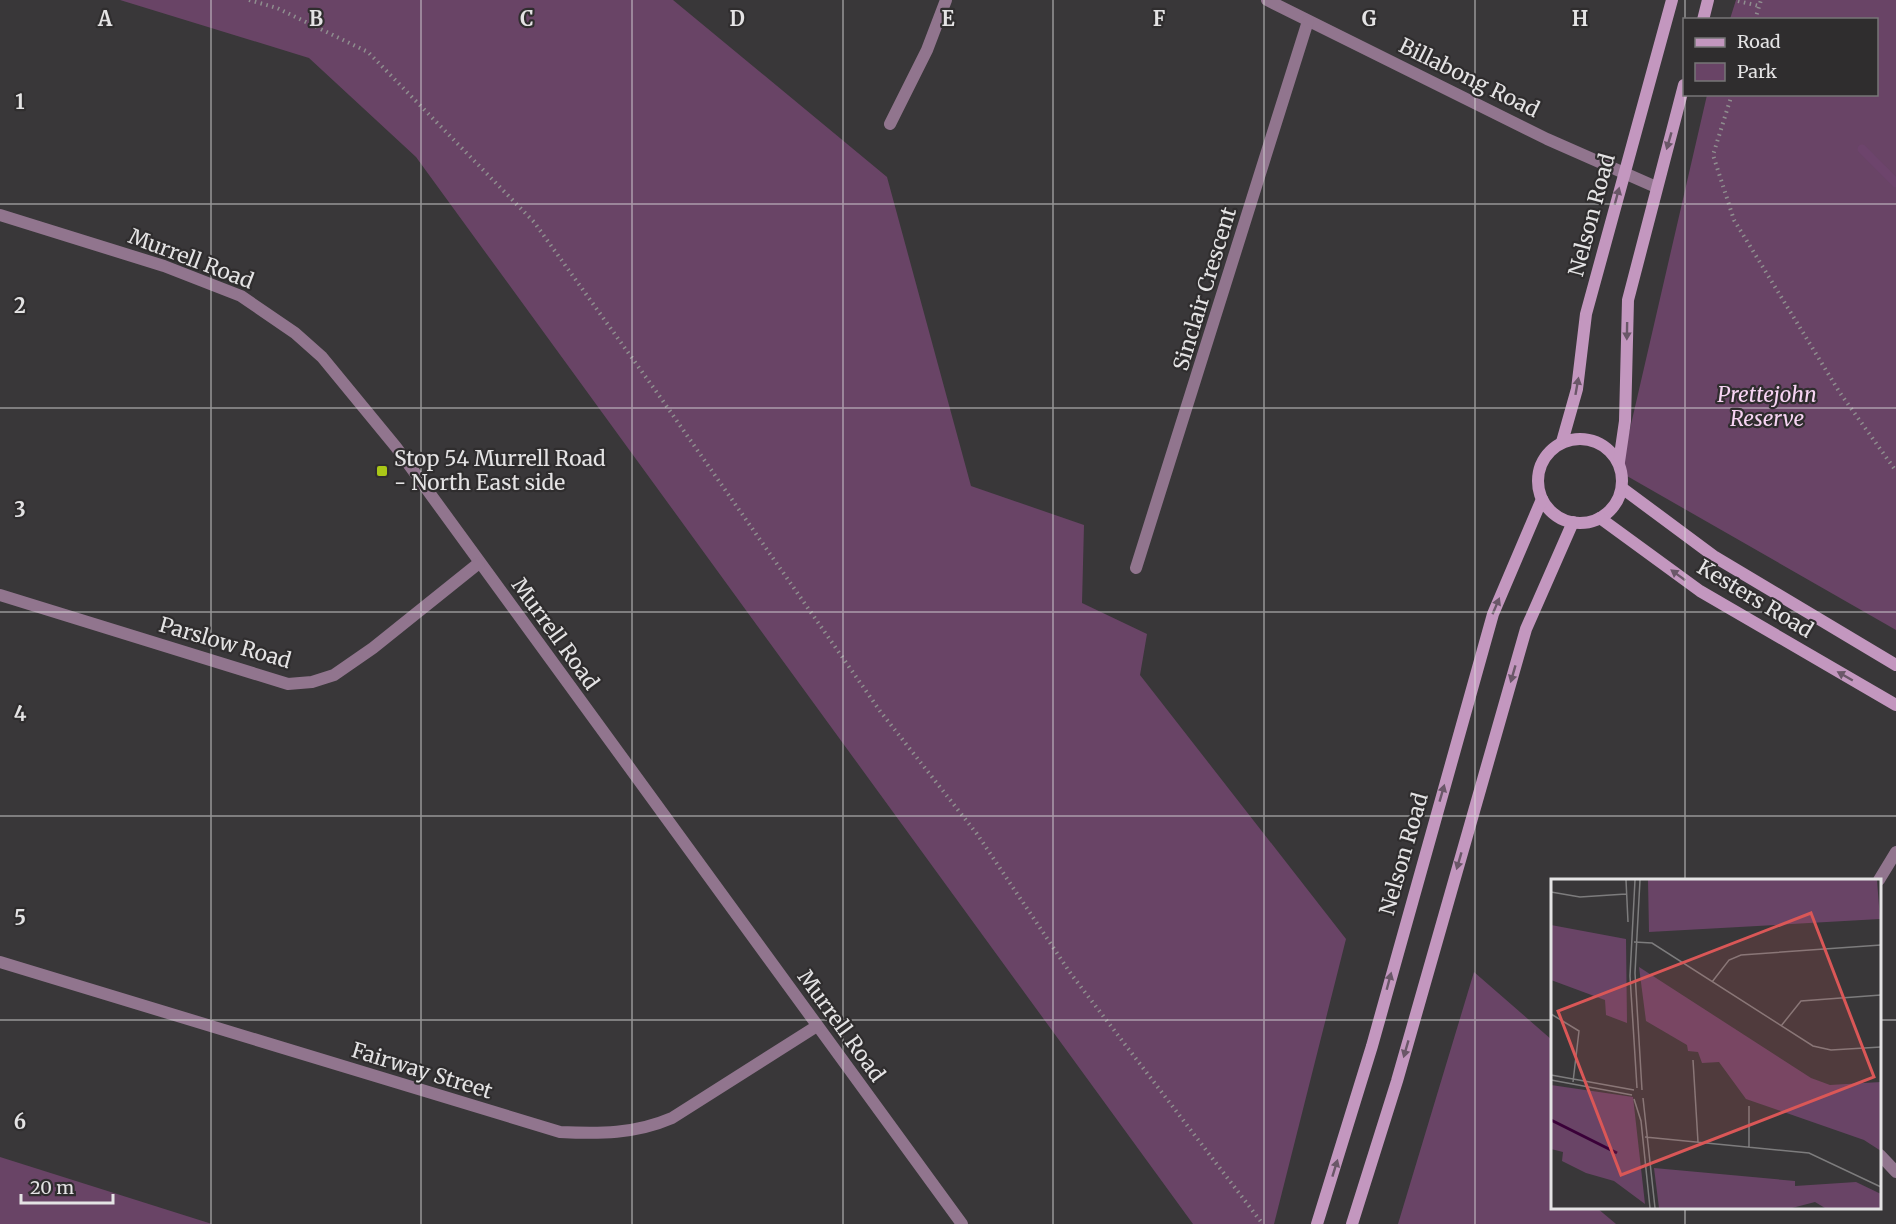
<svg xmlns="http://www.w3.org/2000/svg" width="1896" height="1224" font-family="Merriweather,serif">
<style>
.green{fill:#694466}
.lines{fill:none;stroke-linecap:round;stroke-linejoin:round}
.stream{stroke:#6d446c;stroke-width:9}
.path{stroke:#8f8e8f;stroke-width:4;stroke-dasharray:1.5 4.5;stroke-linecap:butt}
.street{stroke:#91758e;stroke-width:12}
.secondary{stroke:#c397bf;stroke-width:12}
.oneway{fill:#6a5768}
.grid{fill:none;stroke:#e4e3e4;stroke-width:1.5;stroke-opacity:0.55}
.poi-dot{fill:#aac717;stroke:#2f2d2e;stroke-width:2}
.labels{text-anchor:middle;stroke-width:4.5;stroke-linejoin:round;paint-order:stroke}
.street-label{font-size:21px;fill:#e4e3e4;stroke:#2f2d2e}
.park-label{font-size:21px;font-style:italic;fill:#f7d4f3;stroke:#2f2d2e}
.poi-label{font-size:21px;fill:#e4e3e4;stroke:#2f2d2e;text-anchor:start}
.inset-river{fill:none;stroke:#3a0038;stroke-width:3}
.inset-road{fill:none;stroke:#7d7c7d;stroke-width:1.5}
.view{fill:#da5757;fill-opacity:0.15;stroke:#da5757;stroke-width:3}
.inset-edge{fill:none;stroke:#e4e3e4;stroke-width:3}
.grid-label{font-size:20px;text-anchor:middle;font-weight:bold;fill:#e4e3e4;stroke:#2f2d2e;stroke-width:4.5;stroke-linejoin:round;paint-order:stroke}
</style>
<rect width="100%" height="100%" fill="#393739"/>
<g class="green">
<polygon points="120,0 673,0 887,177 971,486 1084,525 1082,603 1147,634 1140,675 1346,939 1274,1224 1193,1224 416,157 309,58"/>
<polygon points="1736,0 1896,0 1896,630 1620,472 1707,95 1876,94 1876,20 1730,19"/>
<polygon points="1474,972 1552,1040 1552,1208 1597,1208 1616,1224 1398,1224"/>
<polygon points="0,1157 212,1224 0,1224"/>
</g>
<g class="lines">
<polyline class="stream" points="1862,149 1896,183"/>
<g class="path">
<polyline points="249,0 277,8 368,52 534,222 658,394 880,711 977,834 1071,974 1262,1223"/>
<polyline points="1738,1 1759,6"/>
<polyline points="1755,20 1761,0"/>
<polyline points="1732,94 1713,155 1734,220 1840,393 1896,471"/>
</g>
<g class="street">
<polyline points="1267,0 1547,139 1656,187"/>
<polyline points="890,124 927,50 946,0"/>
<polyline points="0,215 164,266 241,296 295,333 322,357 396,447 962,1224"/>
<polyline points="1136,568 1308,21"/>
<polyline points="0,595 288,684 312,682 334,675 373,648 479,563"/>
<polyline points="1879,880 1896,852"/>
<path d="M0 962 560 1132C599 1134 635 1134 672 1118L817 1026"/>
<polyline points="1880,1155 1896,1172"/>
</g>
<g class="secondary">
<polyline points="1703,20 1708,0"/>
<circle cx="1580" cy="481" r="42"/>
<polyline points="1562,442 1577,389 1586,314 1672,0"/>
<polyline points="1619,462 1625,421 1628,300 1684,85"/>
<polyline points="1622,488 1715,557 1896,665"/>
<polyline points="1600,518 1700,591 1896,705"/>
<polyline points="1317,1224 1372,1046 1493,614 1542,499"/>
<polyline points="1352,1224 1397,1081 1526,629 1573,522"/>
</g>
</g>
<defs><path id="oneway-solid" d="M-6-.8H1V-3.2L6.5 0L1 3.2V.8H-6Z" transform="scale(1.5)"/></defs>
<g class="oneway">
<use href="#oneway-solid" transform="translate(1669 141) rotate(106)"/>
<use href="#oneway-solid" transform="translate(1617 196) rotate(-75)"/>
<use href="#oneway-solid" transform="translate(1627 331) rotate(91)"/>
<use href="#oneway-solid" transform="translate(1577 386) rotate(-80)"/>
<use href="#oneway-solid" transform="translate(1678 575) rotate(-144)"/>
<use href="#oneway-solid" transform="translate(1496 606) rotate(-67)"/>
<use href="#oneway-solid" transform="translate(1513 674) rotate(106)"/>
<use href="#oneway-solid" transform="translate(1845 676) rotate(-150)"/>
<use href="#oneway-solid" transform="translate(1442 793) rotate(-74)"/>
<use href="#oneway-solid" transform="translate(1459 861) rotate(106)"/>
<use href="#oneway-solid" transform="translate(1389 981) rotate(-75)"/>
<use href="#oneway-solid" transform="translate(1406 1049) rotate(106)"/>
<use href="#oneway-solid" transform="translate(1335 1168) rotate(-73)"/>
</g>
<path class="grid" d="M211 0V1224M421 0V1224M632 0V1224M843 0V1224M1053 0V1224M1264 0V1224M1475 0V1224M1685 0V20M1685 94V880M0 204H1896M0 408H1896M0 612H1896M0 816H1896M0 1020H1552M1880 1020H1896M1685 1208V1224"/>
<rect class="poi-dot" x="376" y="465" width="12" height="12" rx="3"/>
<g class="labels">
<g class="street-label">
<text transform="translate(1469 78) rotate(26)" y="7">Billabong Road</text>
<text transform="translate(1592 215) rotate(-75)" y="7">Nelson Road</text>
<text transform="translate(191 259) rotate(21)" y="7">Murrell Road</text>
<text transform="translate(1205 289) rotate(-73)" y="7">Sinclair Crescent</text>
<text transform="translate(1755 599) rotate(31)" y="7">Kesters Road</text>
<text transform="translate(555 634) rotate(54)" y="7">Murrell Road</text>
<text transform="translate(225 643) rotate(16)" y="7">Parslow Road</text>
<text transform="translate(1404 854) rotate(-74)" y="7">Nelson Road</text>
<text transform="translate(841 1026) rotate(54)" y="7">Murrell Road</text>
<text transform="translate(422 1071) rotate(17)" y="7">Fairway Street</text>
</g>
<g class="park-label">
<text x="1767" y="402">Prettejohn<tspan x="1767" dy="24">Reserve</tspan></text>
</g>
<g class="poi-label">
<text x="394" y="466">Stop 54 Murrell Road<tspan x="394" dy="24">- North East side</tspan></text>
</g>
</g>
<g transform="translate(1551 879)">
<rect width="330" height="330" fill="#393739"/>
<path d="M97 1H326L329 40 98 53ZM0 46 75 60 76 144 55 136 54 121 0 101ZM88 88 260 199 279 206 330 203V272L313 261 195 220 168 183 151 184 147 173 137 172 136 166 95 142ZM0 206 82 218 94 325 63 302 35 294 11 282 12 273 0 270ZM103 289 244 302V307L305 303 330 315V329H274L264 323 241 329H108Z" fill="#694466"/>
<path class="inset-river" d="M0 241 66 274"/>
<path class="inset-road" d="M75 1 77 43M84 1 79 97 86 209M89 1 84 94 91 211M0 13 29 18 75 15M83 63 101 64 262 167 280 171 330 168M161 103 178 81 190 76 330 66M0 135 28 152 22 203M230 147 250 122 330 116M142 181 147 263M0 196 83 211M0 201 81 216M92 219 104 329M83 220 90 242 99 329M198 227V268M94 258 258 274 330 308"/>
<path class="view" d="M260 34 323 198 70 296 7 132Z"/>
<rect width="330" height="330" class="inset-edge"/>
</g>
<g class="grid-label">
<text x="105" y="26">A</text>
<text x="316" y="26">B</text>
<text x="527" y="26">C</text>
<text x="737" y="26">D</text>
<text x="948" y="26">E</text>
<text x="1159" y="26">F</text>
<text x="1369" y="26">G</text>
<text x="1580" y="26">H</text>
<text x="20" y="109">1</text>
<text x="20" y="313">2</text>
<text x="20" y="517">3</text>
<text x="20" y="721">4</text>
<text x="20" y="925">5</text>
<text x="20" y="1129">6</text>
</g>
<rect x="1683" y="18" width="195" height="78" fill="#2f2d2e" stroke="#777677" stroke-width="1.5"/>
<rect x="1695" y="38" width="30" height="9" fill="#c397bf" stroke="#777677" stroke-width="1.5"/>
<text x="1737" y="48" font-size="18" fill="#e4e3e4">Road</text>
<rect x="1695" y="63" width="30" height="18" fill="#694466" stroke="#777677" stroke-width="1.5"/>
<text x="1737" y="78" font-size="18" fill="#e4e3e4">Park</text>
<path d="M21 1194v9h92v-9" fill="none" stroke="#e4e3e4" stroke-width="3"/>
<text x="30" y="1194" font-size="18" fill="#e4e3e4" stroke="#2f2d2e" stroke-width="4.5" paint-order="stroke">20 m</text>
</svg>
